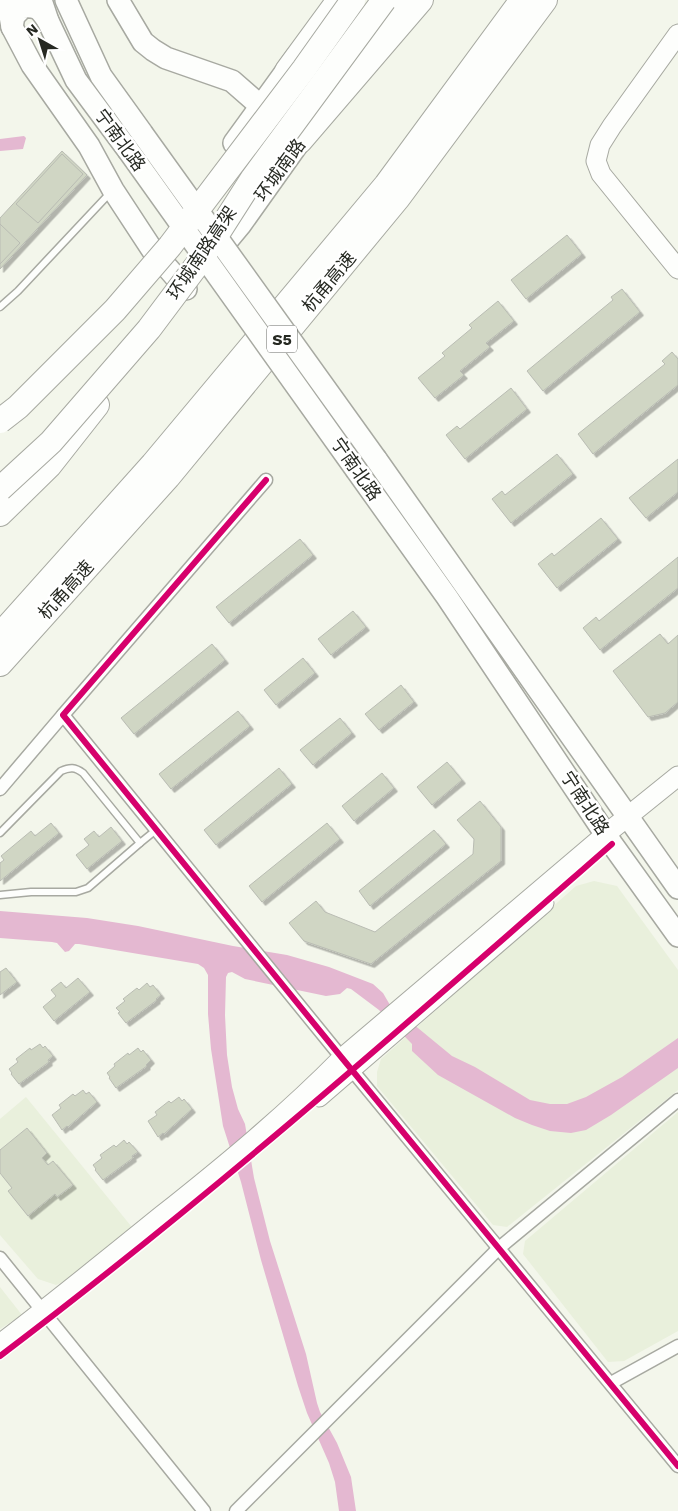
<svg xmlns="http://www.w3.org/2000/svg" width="678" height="1511" font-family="'Work Sans','Noto Sans SC',sans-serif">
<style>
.built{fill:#e9f0dc}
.water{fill:#e4b8d1}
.building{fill:#d0d6c4;stroke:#b9bcb3;filter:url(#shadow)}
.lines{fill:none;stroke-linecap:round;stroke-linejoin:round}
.lane-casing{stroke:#a7a9a1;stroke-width:9}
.street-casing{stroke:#a7a9a1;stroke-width:15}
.secondary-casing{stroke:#a7a9a1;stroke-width:21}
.primary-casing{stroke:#a7a9a1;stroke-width:24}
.highway-casing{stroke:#a7a9a1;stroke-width:26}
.lane{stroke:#fdfefc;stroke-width:6}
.street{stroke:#fdfefc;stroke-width:12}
.secondary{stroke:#fdfefc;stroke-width:19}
.primary{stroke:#fdfefc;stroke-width:21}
.highway{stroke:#fdfefc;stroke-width:24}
.primary-bridge-casing{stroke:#a7a9a1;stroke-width:24;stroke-linecap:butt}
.highway-bridge-casing{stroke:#a7a9a1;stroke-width:26;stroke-linecap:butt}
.primary-bridge{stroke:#fdfefc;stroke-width:21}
.highway-bridge{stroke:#fdfefc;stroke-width:24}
.cycleway-casing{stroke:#fff;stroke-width:9}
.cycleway{stroke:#d6006c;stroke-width:6}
.labels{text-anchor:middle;stroke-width:5;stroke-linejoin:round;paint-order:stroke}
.shield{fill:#fff;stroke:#676964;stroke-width:1}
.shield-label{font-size:16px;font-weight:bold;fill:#262922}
.street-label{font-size:18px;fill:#262922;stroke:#fff}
</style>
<defs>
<filter id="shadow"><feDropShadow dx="3.5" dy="3.5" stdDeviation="0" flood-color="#0004"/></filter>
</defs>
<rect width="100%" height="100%" fill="#f3f6eb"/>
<g class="built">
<polygon points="594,881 617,886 678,970 678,1090 507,1227 493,1225 377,1086 377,1072 381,1059 576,886"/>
<polygon points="26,1097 135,1231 83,1273 56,1285 38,1279 0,1235 0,1119"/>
<polygon points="678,1112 678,1331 624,1361 608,1362 523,1254 525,1241"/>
<polygon points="0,1287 22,1315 0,1329"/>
</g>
<g class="water">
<polygon points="24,136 26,138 23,149 0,151 0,139"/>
<polygon points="0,911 87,918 138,926 233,946 287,955 329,967 373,984 383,993 390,1005 452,1056 475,1067 530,1100 550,1104 567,1104 586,1097 622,1077 678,1038 678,1068 611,1115 586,1130 571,1133 550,1131 532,1125 515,1118 438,1075 412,1051 412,1044 379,1010 351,989 347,988 340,994 326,996 245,979 232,972 228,973 226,977 225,1015 227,1055 232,1087 238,1109 245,1124 254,1178 270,1241 306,1354 317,1403 320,1412 337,1443 351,1477 356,1511 339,1511 335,1482 329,1463 307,1413 298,1386 261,1260 241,1182 223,1126 211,1049 208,1014 208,975 204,968 198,964 79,944 75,944 69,951 65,952 57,943 52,942 0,938"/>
</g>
<g class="building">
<polygon points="62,151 87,175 0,269 0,218"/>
<polygon points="62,154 83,174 38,223 16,204"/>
<polygon points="0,224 20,243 0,264"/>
<polygon points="567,235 582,254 526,299 511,280"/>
<polygon points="622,289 640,312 543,391 527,371 613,300 611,297"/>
<polygon points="498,301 514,321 486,343 490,347 460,371 464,375 435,398 418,378 445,356 442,353 472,328 469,325"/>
<polygon points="672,352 678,359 678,385 593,454 578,434 665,364 662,361"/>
<polygon points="511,388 527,409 465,459 446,435 457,426 460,429"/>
<polygon points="557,454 573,474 511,523 492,499 502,491 505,495"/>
<polygon points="678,459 678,492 646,518 629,498"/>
<polygon points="601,518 618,539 557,588 538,564 552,553 554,556"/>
<polygon points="300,539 313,555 229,623 216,607"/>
<polygon points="678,557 678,588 600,650 583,628 596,617 599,621"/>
<polygon points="353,611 366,627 331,655 318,639"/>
<polygon points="660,634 668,644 678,635 678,702 665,713 648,717 613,671"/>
<polygon points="212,644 225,660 134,734 121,718"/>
<polygon points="303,658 315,673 276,705 264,690"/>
<polygon points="401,685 414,702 379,730 365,714"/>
<polygon points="238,711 250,726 171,789 159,774"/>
<polygon points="340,718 352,733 313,765 300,750"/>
<polygon points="447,762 462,780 432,805 417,787"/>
<polygon points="279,768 292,784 216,845 204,830"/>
<polygon points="382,773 394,788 354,821 342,806"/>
<polygon points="480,801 501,827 501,861 371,964 304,941 289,923 316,901 325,912 375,932 473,854 474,839 457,820"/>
<polygon points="51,823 59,833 0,881 0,863 4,860 1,856 31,831 35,836"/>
<polygon points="327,823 340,839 262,902 249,886"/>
<polygon points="111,827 122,841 87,869 76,855 89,845 84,839 94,831 99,837"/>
<polygon points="434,830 446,844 370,906 359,891"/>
<polygon points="6,968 17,982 0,995 0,972"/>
<polygon points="78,978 90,992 54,1021 43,1007 56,996 51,990 61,982 66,988"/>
<polygon points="147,983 150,987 153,985 161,995 156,999 157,1000 126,1023 118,1013 120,1012 116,1008 125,1001 123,999 137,988 139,990"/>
<polygon points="40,1044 43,1048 45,1046 53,1056 48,1060 49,1062 19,1084 11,1074 12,1073 9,1069 18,1062 16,1059 30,1048 31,1050"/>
<polygon points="138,1048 141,1052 143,1050 151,1060 146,1065 147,1066 116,1088 109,1078 110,1077 107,1073 115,1066 114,1064 128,1053 129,1055"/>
<polygon points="83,1090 86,1094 89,1092 97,1102 68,1127 67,1126 62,1130 52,1115 61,1108 59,1105 73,1094 75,1096"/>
<polygon points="179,1097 182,1101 184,1099 192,1109 164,1134 163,1133 158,1137 148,1121 157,1115 155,1112 169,1101 171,1103"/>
<polygon points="27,1128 47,1153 42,1158 48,1165 53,1161 73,1185 57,1197 55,1194 28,1216 8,1191 12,1188 0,1173 0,1150"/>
<polygon points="124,1140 127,1144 129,1142 138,1152 132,1156 133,1158 103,1180 95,1170 96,1169 93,1165 102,1158 100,1155 114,1145 116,1147"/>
</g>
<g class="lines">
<g class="lane-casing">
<g id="lane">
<polyline points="0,307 18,291 110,193"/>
<path d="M0 833 61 771C70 767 75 767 83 773L140 843 156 830"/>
<polyline points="0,895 31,892 76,892 88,888 140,843"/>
</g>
</g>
<g class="street-casing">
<g id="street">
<polyline points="266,480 63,715 342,1058 678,1466"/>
<polyline points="0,789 63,715"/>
<polyline points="0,1258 204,1511"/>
<polyline points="611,1383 678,1346"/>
<polyline points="236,1511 499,1248 678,1100"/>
</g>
</g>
<g class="secondary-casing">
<g id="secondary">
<polyline points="678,34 612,126 600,145 596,161 601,174 678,269"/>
<polyline points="319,1097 544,903"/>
<path d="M0 1344C55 1302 108 1259 161 1216 224 1166 286 1115 342 1058L606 834 678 776"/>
</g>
</g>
<g class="primary-casing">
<g id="primary">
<path d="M7 0 12 27 14 16 23 7C38 6 40 9 48 21"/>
<polyline points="41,0 48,21 76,80 128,150"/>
<polyline points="66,0 101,76 142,133"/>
<polyline points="118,0 143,42 153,50 166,58 232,81 272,116"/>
<polyline points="12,27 32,65 89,146 113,190 153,251 186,289"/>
<polyline points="350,69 398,0"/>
<polyline points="234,143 297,56"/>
<polyline points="212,259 241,224 310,127"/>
<polyline points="376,459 678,888"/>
<polyline points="357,471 447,597 612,844 678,936"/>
</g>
</g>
<g class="highway-casing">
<g id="highway">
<polyline points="287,71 339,0"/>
<polyline points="300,141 421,0"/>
<polyline points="0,514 49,466 97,405"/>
<polyline points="0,635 153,464 386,185 522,0"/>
<polyline points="0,664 168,477 398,198 545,0"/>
</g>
</g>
<use href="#lane" class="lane"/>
<use href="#street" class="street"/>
<use href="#secondary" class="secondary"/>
<use href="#primary" class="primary"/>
<use href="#highway" class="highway"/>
<g class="primary-bridge-casing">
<g id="primary-bridge">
<polyline points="142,133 376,459"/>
<polyline points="128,150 357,471"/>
</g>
</g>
<g class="highway-bridge-casing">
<g id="highway-bridge">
<polyline points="0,421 18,407 115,310 170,246 304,69 353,0"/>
<polyline points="0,489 51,442 149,329 200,261 253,178 384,0"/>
</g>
</g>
<use href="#primary-bridge" class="primary-bridge"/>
<use href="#highway-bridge" class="highway-bridge"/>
<g class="cycleway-casing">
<g id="cycleway">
<polyline points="266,480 63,715 342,1058 678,1466"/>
<path d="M0 1356C212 1196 412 1019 612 844"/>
</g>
</g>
<use href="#cycleway" class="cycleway"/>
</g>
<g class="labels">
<rect class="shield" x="267" y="325.5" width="30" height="27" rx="4"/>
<g class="shield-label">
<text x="282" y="345">S5</text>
</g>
<g class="street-label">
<text transform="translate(120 140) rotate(54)" y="6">宁南北路</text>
<text transform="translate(280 170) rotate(-54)" y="6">环城南路</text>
<text transform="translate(202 253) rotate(-56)" y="6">环城南路高架</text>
<text transform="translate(329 282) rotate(-50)" y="6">杭甬高速</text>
<text transform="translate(356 469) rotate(55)" y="6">宁南北路</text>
<text transform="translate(66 590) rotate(-48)" y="6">杭甬高速</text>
<text transform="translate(585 803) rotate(57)" y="6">宁南北路</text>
</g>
</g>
<g transform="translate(40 40) rotate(321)" stroke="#ffffff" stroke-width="4" paint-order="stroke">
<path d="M0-4L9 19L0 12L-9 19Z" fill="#262922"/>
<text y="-8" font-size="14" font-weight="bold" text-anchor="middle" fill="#262922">N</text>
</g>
</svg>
